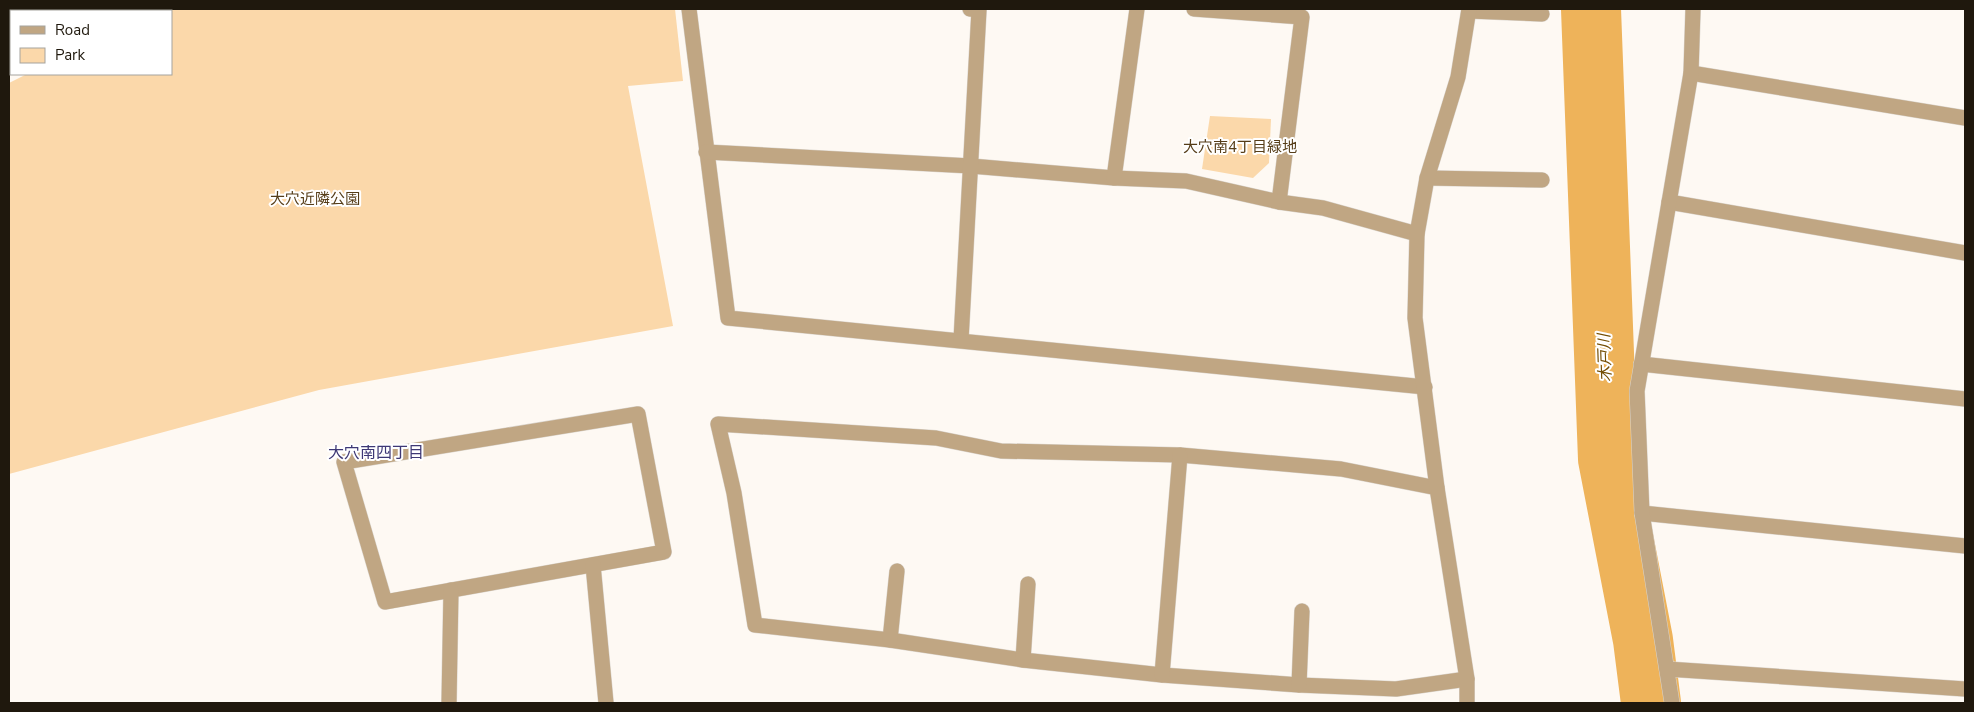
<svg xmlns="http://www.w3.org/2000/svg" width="1974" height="712" font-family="'Nunito Sans','Noto Sans JP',sans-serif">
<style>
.green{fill:#fbd8aa}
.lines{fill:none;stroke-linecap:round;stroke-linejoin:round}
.river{stroke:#eeb35a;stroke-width:60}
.minor-casing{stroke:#dad5ce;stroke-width:16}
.minor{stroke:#c0a683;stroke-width:15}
.labels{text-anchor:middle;stroke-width:4;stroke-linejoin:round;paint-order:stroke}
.park-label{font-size:15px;fill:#563d18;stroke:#fff}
.water-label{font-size:16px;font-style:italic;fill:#734d04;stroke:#fff}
.neighbourhood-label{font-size:16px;fill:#3e3875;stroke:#fff}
</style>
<rect width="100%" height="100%" fill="#fef9f3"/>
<g class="green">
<polygon points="155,9 675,9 683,81 628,86 673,326 319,390 9,474 9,83 27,74 171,74 171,11 150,11"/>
<polygon points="1210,116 1271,119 1269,163 1253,178 1202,169"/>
</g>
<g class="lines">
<polyline class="river" points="1591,9 1608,459 1643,640 1651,703"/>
<g class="minor-casing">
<g id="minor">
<polyline points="689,9 728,318 1425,387"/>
<polyline points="1194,9 1302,17 1279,202"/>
<polyline points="1469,11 1542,14"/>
<polyline points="1691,73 1965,118"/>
<polyline points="706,152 971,166 1114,178 1186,181 1279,202 1323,208 1417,234"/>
<polyline points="1114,178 1137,9"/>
<polyline points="1427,178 1542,180"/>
<polyline points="1669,202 1965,253"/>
<polyline points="961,340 979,10 970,9"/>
<polyline points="1641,364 1965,399"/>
<polygon points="638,414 664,552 385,602 344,462"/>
<polyline points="1437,488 1341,469 1180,455 1001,451 936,438 718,424 734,493 755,625 890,640 1023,660 1162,675 1299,685 1396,689 1467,679"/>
<polyline points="1642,513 1965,546"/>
<polyline points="593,565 606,703"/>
<polyline points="890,640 897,571"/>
<polyline points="1023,660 1028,584"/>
<polyline points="1667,669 1965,689"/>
<polyline points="1162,675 1180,455"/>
<polyline points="1299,685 1302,611"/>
<polyline points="449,703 451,590"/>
<polyline points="1467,703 1467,679 1437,488 1415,318 1417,234 1427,178 1458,77 1469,9"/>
<polyline points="1672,703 1642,513 1637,391 1691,73 1693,9"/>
</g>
</g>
<use href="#minor" class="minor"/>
</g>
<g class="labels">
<g class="park-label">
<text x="1240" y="152">大穴南4丁目緑地</text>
<text x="315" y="204">大穴近隣公園</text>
</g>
<g class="water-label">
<text transform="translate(1604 358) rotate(-92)" y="6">木戸川</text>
</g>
<g class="neighbourhood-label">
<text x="376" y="458">大穴南四丁目</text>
</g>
</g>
<rect width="1974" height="712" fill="none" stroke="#1f180d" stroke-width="20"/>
<rect x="10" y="10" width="162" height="65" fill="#ffffff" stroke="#a5a39e"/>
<rect x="20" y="26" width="25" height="8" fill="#c0a683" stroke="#a5a39e"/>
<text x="55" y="35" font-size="15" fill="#1f180d">Road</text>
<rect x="20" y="48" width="25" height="15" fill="#fbd8aa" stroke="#a5a39e"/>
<text x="55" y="60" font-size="15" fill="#1f180d">Park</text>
</svg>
